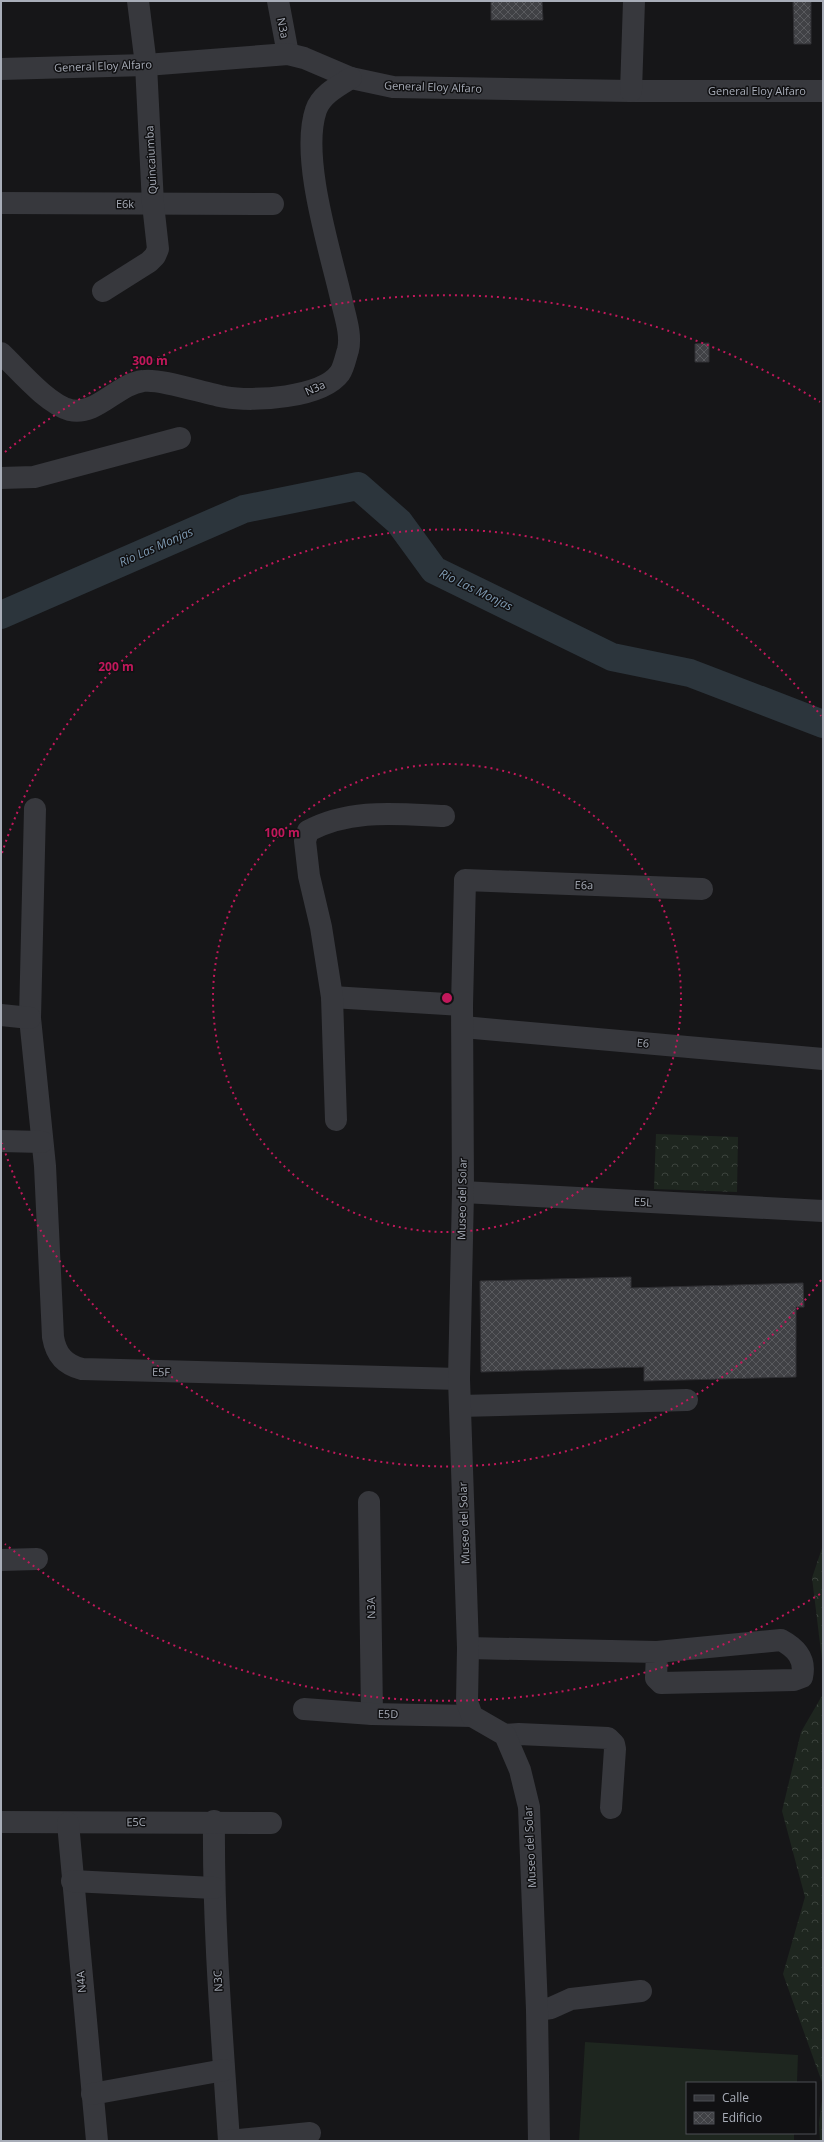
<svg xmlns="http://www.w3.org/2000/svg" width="824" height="2142" font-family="'Open Sans',sans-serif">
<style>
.forest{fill:url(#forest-crowns)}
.pitch{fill:#1e261f}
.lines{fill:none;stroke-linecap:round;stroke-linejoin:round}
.river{stroke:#2c353c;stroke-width:28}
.building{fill:url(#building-cross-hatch);stroke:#303034}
.minor{stroke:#37383d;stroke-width:22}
.ring{fill:none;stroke:#c2185b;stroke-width:2;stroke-dasharray:2 4}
.labels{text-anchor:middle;stroke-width:3;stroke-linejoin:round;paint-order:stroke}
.street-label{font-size:11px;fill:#a8adb8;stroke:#111113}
.water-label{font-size:12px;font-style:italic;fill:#7f9bb3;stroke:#111113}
.centre{fill:#c2185b;stroke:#111113;stroke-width:2}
.ring-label{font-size:12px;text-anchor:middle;font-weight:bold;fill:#c2185b;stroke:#111113;stroke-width:3;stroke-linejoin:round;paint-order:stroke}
</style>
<defs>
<pattern id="forest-crowns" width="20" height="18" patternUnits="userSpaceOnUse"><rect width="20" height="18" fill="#1e261f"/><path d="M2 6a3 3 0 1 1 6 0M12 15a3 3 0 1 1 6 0" fill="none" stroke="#3c433d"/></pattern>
<pattern id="building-cross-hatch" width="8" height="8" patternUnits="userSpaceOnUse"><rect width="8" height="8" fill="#404145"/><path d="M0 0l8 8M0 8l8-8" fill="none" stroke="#595a5e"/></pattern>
</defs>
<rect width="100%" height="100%" fill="#161618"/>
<g class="forest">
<polygon points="656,1134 738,1137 737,1192 654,1189"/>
<polygon points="823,1545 823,1668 812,1578"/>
<polygon points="823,1694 823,2085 783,1974 805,1897 782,1811 801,1732"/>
<polygon points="823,2091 823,2141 820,2141 819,2123"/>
</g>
<polygon class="pitch" points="585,2042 798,2055 797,2083 687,2083 687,2133 794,2133 794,2141 579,2141"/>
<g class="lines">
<polyline class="river" points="1,615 244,509 358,486 399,522 434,570 612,657 690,673 823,724"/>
</g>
<g class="building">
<polygon points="491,1 542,1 543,20 491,20"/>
<polygon points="793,1 811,1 811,44 794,44"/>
<polygon points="709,343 709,362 695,362 695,344"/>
<polygon points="631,1277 631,1288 803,1283 804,1307 796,1307 796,1377 644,1381 644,1367 481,1372 480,1281"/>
</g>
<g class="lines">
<g class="minor">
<polyline points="278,1 288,54"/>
<polyline points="1,69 146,65 288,54 304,58 351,78 393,87 631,91 823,91"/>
<polyline points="631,91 634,1"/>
<polyline points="1,203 273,204"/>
<polyline points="103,291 149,262 155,256 158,249 153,204 146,65 138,1"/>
<path d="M1 353C19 370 47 404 70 410 97 416 117 384 143 381 160 378 206 394 225 397 253 402 322 398 340 373 344 367 346 356 348 350 352 334 344 313 341 298 330 250 300 157 316 110 321 95 338 86 351 78"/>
<polyline points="1,478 34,477 180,438"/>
<path d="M35 809 30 1018 45 1166 53 1337C56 1355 65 1365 82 1369L459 1379"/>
<polyline points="332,997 462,1005"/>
<polyline points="1,1015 30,1018"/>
<polyline points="463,1027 823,1059"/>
<path d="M336 1120 332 997 321 927 309 876 305 841 308 831C351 808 398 814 444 816"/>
<polyline points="1,1141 42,1142"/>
<polyline points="463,1192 823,1211"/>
<polyline points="460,1406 687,1400"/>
<polyline points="369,1502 372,1714"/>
<polyline points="1,1560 37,1559"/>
<path d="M468 1648 657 1652 781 1640C796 1648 806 1659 802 1677L794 1680 661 1683 656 1678 657 1652"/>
<polyline points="304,1709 372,1714 472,1716"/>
<polyline points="505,1735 519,1734 608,1738 614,1744 615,1749 611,1808"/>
<path d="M214 1821C213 1928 222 2034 229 2141"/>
<polyline points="1,1822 271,1823"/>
<polyline points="68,1823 97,2141"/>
<polyline points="72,1881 214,1888"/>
<polyline points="537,2010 551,2008 571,1999 641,1991"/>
<polyline points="92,2094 224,2070"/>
<polyline points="229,2141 310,2133"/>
<polyline points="539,2141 537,2010 529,1807 520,1770 505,1735 472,1716 467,1702 468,1648 459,1379 463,1192 462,1005 465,880 702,889"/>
</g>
</g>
<g class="ring">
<circle cx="447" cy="998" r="234"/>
<path d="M821 1280A468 468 0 0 1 2 1143M2 853A468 468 0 0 1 821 716"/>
<path d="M820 1594A703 703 0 0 1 5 1544M5 452A703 703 0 0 1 820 402"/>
</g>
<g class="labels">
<g class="street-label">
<text transform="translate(283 28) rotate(79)" y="4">N3a</text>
<text transform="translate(103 66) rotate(-2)" y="4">General Eloy Alfaro</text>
<text transform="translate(433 87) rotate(2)" y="4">General Eloy Alfaro</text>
<text x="757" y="95">General Eloy Alfaro</text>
<text transform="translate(151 160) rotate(-93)" y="4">Quincaiumba</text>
<text x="125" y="208">E6k</text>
<text transform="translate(315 388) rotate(-24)" y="4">N3a</text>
<text transform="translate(584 885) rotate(2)" y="4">E6a</text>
<text transform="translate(643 1043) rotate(5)" y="4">E6</text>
<text transform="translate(462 1199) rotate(-89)" y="4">Museo del Solar</text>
<text transform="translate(643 1202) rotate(3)" y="4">E5L</text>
<text transform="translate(161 1372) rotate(1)" y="4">E5F</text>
<text transform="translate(464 1523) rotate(-92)" y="4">Museo del Solar</text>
<text transform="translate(371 1608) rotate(-91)" y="4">N3A</text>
<text transform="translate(388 1714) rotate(1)" y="4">E5D</text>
<text transform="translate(136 1822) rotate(-1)" y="4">E5C</text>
<text transform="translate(530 1847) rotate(-93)" y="4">Museo del Solar</text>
<text transform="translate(218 1981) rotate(-93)" y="4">N3C</text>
<text transform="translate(81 1982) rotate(-95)" y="4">N4A</text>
</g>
<g class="water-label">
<text transform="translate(156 547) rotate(-24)" y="4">Rio Las Monjas</text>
<text transform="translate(476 590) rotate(26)" y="4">Rio Las Monjas</text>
</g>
</g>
<circle cx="447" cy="998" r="6" class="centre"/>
<g class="ring-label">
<text x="150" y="365">300 m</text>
<text x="116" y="671">200 m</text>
<text x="282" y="837">100 m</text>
</g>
<rect width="824" height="2142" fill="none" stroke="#a8adb8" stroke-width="4"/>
<rect x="686" y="2082" width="130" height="52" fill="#111113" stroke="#4d4f55"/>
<rect x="694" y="2095" width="20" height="6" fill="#37383d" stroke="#4d4f55"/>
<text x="722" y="2102" font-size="12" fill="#a8adb8">Calle</text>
<rect x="694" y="2112" width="20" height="12" fill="url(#building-cross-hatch)" stroke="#4d4f55"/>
<text x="722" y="2122" font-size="12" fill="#a8adb8">Edificio</text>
</svg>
